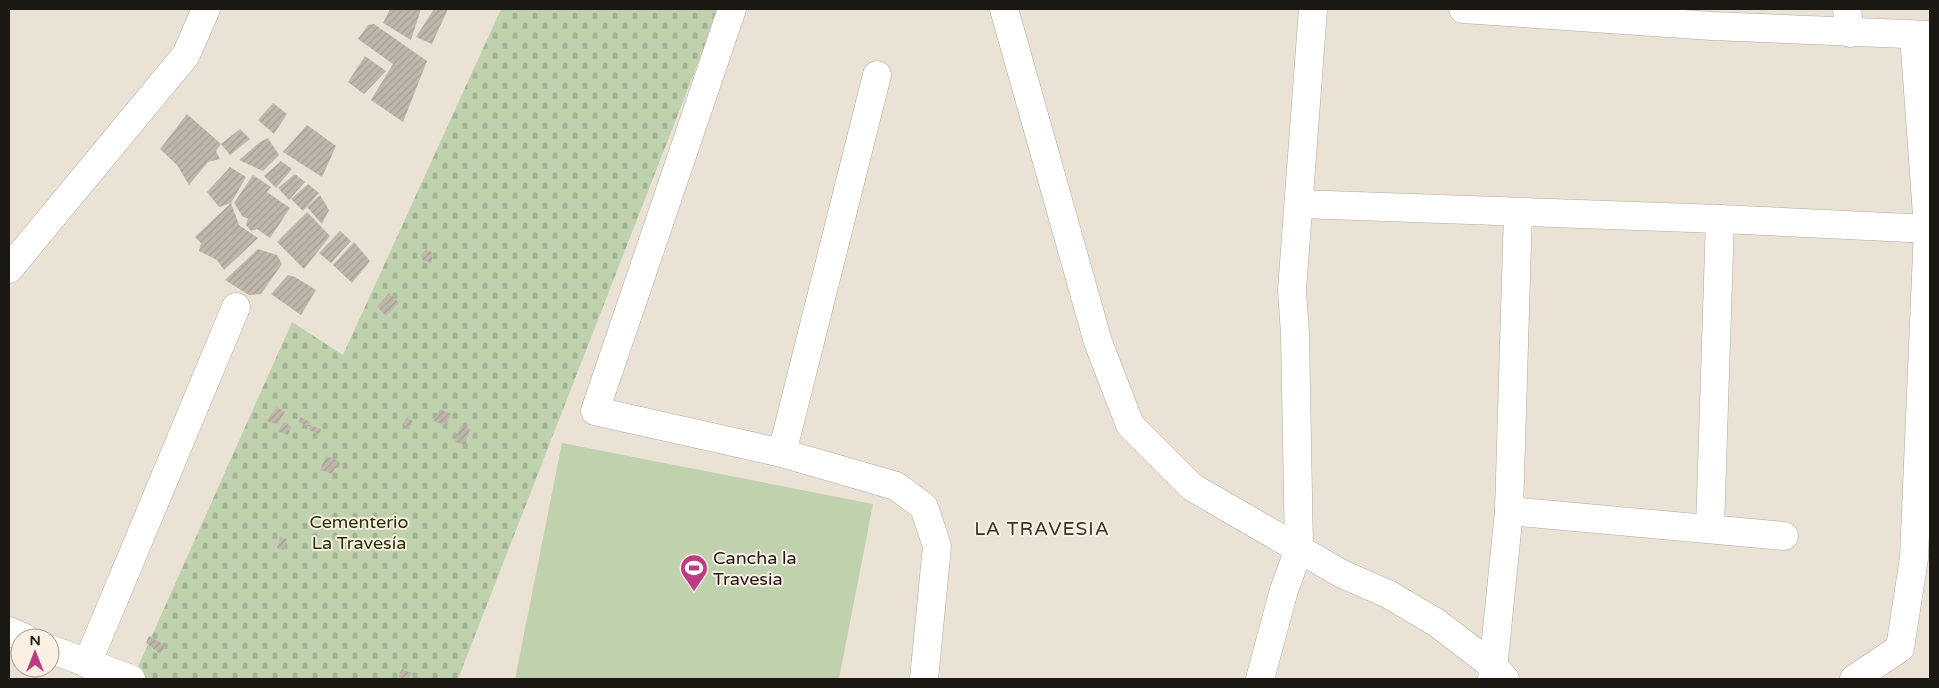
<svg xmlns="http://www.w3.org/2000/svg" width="1939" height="688" font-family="'Varela Round',sans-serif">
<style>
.cemetery{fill:url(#cemetery-stones)}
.pitch{fill:#c0d1ae}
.building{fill:url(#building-hatch)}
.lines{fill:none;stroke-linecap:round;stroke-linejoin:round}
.street-casing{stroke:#b1a89d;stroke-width:29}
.secondary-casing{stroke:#b1a89d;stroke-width:29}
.street{stroke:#fff;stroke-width:28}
.secondary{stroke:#fff;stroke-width:28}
.labels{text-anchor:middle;stroke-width:4;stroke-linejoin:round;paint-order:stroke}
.park-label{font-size:18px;fill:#223108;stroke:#f9efe3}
.poi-label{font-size:18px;fill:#1b1814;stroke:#f9efe3;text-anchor:start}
.neighbourhood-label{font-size:19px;letter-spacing:1px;fill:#393229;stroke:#f9efe3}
</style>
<defs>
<pattern id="cemetery-stones" width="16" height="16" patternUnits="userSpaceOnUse" patternTransform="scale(1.25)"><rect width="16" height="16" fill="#c0d1ae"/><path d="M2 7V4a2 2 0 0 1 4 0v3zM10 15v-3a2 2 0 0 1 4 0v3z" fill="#a4b395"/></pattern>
<pattern id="building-hatch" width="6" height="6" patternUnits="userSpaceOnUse" patternTransform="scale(1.25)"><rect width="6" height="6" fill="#c0b7ac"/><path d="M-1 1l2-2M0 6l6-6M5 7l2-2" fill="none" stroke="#a49d93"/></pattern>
</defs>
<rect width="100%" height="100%" fill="#ebe2d6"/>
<polygon class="cemetery" points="501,9 719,9 458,679 133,678 292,322 343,355"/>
<polygon class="pitch" points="562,443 873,504 839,679 515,679"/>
<g class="building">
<polygon points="390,9 421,9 411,40 383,23"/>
<polygon points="434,9 448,9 432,44 416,37"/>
<polygon points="374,24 427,61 403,122 371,100 393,64 358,39 368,25"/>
<polygon points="365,56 386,71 364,94 348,82"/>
<polygon points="273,103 287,114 274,134 258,120"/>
<polygon points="187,114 221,144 216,151 220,159 208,162 189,185 177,165 160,149"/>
<polygon points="307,125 336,146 322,177 283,152"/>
<polygon points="240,129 250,139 230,155 221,144"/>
<polygon points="268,138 279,155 263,171 239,160 260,142"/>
<polygon points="281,161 292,169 276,188 264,176"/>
<polygon points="230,167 246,177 231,203 219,207 207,192"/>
<polygon points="295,174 305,182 289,200 278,188"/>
<polygon points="253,175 271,187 267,192 290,208 270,238 257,229 251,231 246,225 248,218 243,217 234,203"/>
<polygon points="308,184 319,193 303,211 291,199"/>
<polygon points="320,195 329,210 322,224 307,207"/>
<polygon points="231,203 239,225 258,238 224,270 217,260 199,251 201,243 195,237"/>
<polygon points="307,212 330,236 304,269 277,242"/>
<polygon points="340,231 351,241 331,263 319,253"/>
<polygon points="354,242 370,261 352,283 333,265"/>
<polygon points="258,249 277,255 282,264 261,294 249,295 225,280"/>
<polygon points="426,250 432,252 432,263 422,260 421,255"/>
<polygon points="288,275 295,277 316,290 301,315 271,294"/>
<polygon points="389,293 399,303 386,316 377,307"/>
<polygon points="277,407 285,412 277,424 266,421"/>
<polygon points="440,409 451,414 446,426 434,421"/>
<polygon points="300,417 310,422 309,425 321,429 319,434 309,430 310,427 299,422"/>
<polygon points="407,418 413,421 409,430 403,424"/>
<polygon points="285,422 291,427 288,435 278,431"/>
<polygon points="460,426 470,429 465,445 455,442"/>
<polygon points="326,456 339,461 340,468 335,468 332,474 320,470"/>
<polygon points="280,537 287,539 283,550 277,548"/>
<polygon points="149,636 166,646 160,654 146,643"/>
<polygon points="402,669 411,673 408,679 398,677"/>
</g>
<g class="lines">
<g class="street-casing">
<g id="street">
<polyline points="732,9 595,411 782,453 896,486 924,507 937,546 924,679"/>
<polyline points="1004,9 1098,342 1130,425 1192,487 1342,574 1388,594 1437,623 1493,666 1505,679"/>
<polyline points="1463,9 1712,26 1930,35"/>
<polyline points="1847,9 1850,33"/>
<polyline points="1300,204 1720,219 1930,229"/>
<polyline points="782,453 877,75"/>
<polyline points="1509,511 1784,536"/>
<polyline points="1710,528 1720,219"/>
<polyline points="9,631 25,638"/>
<polyline points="50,649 131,679"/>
<polyline points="87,664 236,307"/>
<polyline points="1260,679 1284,590 1299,549 1295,334 1292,290 1313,9"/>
<polyline points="1492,679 1509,511 1518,212"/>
<polyline points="1854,679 1900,648 1914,558 1928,229 1914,35"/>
</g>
</g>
<g class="secondary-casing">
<polyline id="secondary" points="9,269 186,55 206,9"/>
</g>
<use href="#street" class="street"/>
<use href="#secondary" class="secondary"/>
</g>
<defs>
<g id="stadium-pin" transform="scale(1.4375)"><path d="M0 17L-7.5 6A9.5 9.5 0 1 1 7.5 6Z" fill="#bd3b83" stroke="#f9efe3"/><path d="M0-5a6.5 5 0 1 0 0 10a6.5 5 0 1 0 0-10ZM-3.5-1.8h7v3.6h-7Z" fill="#fff"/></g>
</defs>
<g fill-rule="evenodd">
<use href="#stadium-pin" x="694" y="568"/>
</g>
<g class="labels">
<g class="park-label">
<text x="359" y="528">Cementerio<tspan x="359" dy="21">La Travesía</tspan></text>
</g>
<g class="poi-label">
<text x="713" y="564">Cancha la<tspan x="713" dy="21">Travesia</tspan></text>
</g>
<g class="neighbourhood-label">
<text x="1042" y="535">LA TRAVESIA</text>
</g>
</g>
<rect width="1939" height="688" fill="none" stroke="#1b1814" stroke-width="20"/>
<g transform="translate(35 653)"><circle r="24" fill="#f9efe3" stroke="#a09990"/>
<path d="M0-4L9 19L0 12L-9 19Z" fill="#bd3b83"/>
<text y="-8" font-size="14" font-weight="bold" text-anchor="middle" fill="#1b1814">N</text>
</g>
</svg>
